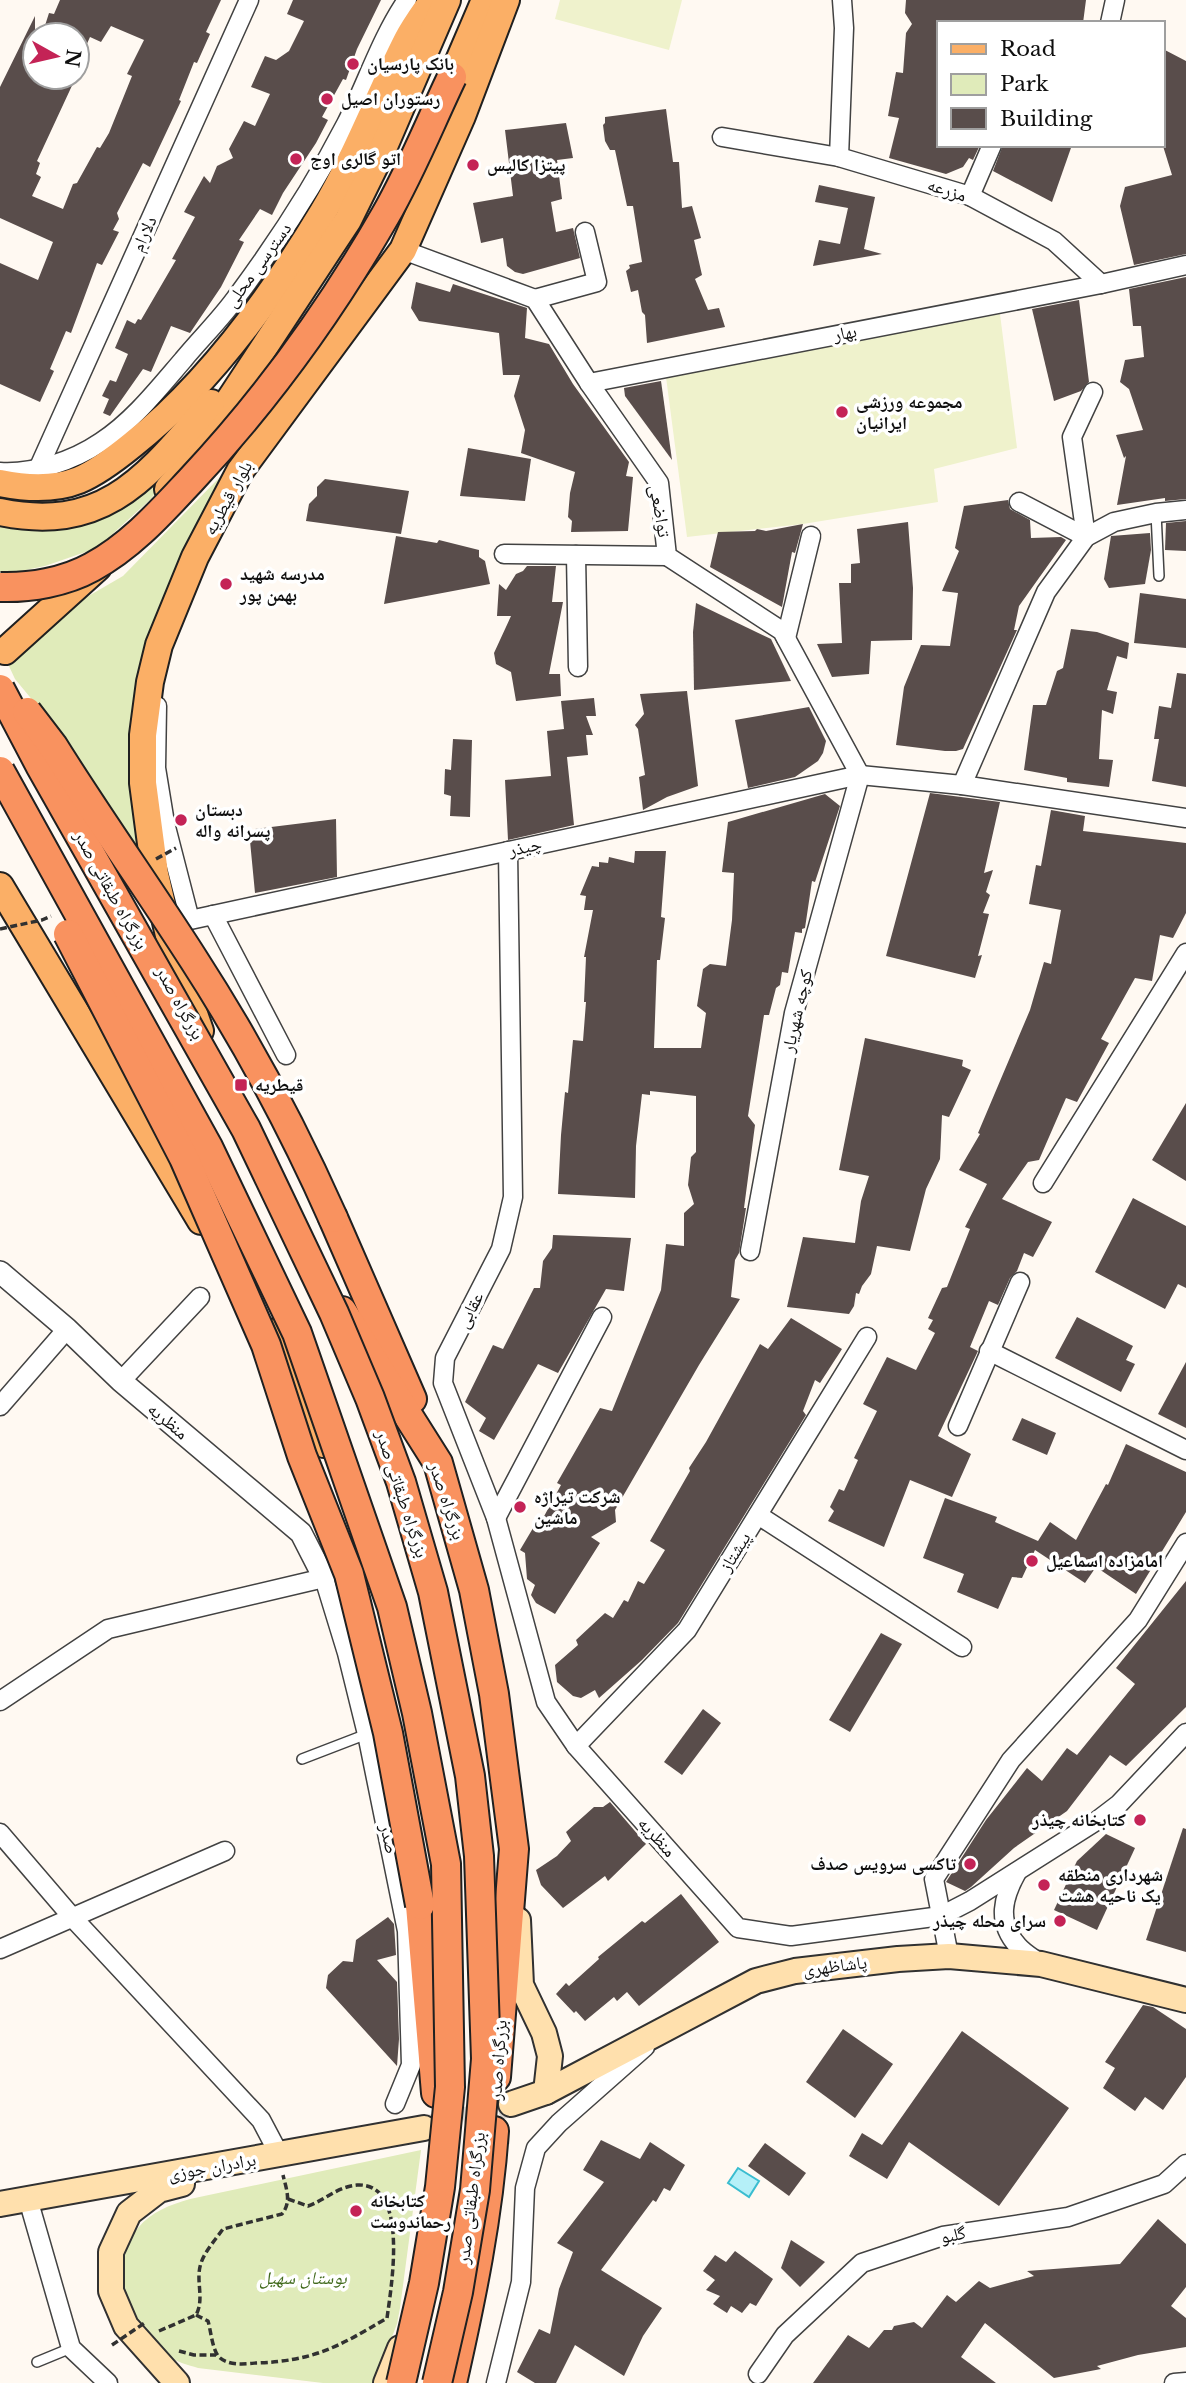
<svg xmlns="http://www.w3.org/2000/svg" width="1186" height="2383" font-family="'Libre Baskerville','Noto Naskh Arabic',serif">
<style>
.green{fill:#e0ebba}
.pitch{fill:#eff2cc}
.water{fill:#b5f0f8;stroke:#3abdd0;stroke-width:2}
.building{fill:#594d4b}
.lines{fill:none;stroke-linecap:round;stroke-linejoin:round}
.secondary-tunnel{stroke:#dbd6d0;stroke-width:24;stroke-dasharray:24 12;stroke-linecap:butt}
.service-casing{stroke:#424242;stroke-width:12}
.minor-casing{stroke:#424242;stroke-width:21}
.tertiary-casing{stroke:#424242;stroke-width:24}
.secondary-casing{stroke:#313131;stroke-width:28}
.primary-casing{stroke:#202020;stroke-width:30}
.trunk-casing{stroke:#202020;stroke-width:32}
.path{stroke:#313131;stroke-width:3.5;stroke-dasharray:7 3.5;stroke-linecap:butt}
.service{stroke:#fff;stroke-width:9}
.minor{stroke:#fff;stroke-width:18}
.tertiary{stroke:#fff;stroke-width:21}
.secondary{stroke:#ffe0ad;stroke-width:24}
.primary{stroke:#fbaf66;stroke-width:26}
.trunk{stroke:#f9925f;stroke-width:28}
.trunk-bridge-casing{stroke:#202020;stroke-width:32;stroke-linecap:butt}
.path-bridge{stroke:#313131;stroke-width:3.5;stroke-dasharray:7 3.5;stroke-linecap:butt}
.trunk-bridge{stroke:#f9925f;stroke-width:28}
.poi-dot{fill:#c42356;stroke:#fff;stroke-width:2.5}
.labels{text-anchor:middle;stroke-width:7;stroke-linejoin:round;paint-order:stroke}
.poi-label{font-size:18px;font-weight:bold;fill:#0f0f0f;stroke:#fff;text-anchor:start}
.street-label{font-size:18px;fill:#0f0f0f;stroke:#fff}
.park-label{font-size:18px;font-style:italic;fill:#416a1d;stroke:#fff}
</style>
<rect width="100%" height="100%" fill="#fff9f2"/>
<g class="green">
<polygon points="202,428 151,499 97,548 45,566 16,572 0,572 0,519 65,523"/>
<polygon points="220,477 175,575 140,859 58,731 15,679 8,664 61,612 123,576"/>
<path d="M421 2150 400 2308 397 2324 374 2383H323L198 2368C188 2365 177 2362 168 2356 130 2332 107 2265 138 2228 152 2211 170 2205 190 2199Z"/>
</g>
<g class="pitch">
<polygon points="560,0 682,0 669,50 555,19"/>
<polygon points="1000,314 1017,448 934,469 938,502 803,524 687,537 666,377"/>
</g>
<polygon class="water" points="738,2168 759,2181 749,2197 728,2183"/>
<g class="building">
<polygon points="60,0 221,0 206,32 210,34 197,63 194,62 179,100 181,101 150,167 143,163 117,213 119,219 113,230 119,232 102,265 97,263 71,333 66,331 50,369 54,371 40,402 0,384 0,263 38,280 53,242 0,218 0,87 35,16 35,77 76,77 37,161 40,163 36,174 41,177 32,196 63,209 73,184 77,183 97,147 100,148 109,133 132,76 127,74 144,40 111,26 101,42 90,37 77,66 77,35 42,35 49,13 54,14"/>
<polygon points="293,0 381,0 357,49 346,80 343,79 322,117 328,120 316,143 283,193 272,215 260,209 239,240 244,242 221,287 190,333 171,326 151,372 143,369 110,416 103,413 109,399 102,396 110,380 116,382 128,354 115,348 127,320 135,324 138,319 141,320 176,260 172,259 195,217 184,212 204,176 210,183 217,166 233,158 229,149 244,121 255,126 270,94 251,87 265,56 276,60 289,51 304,21 287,14"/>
<polygon points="906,0 1086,0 1083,23 939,23 939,145 980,145 973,160 969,158 963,167 946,174 889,158 899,118 888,116 896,72 903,73 906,33 912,24 905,13"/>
<polygon points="1163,49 1186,61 1186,254 1134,265 1120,206 1125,187 1172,175 1163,146"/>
<polygon points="666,109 673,162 679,162 682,208 692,206 701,238 694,240 702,275 695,279 708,310 719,308 725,327 647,343 645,315 642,312 638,290 631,292 626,271 630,268 629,265 642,262 633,206 627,206 615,150 610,150 605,141 603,125 605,123 605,117"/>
<polygon points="566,123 573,158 557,160 562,199 551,202 556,232 573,228 580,258 523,274 515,272 507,266 503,238 481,243 473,203 513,196 505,130"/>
<polygon points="1003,145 1072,145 1052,202 993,171"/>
<polygon points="819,185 875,197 864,249 882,254 813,266 819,240 840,244 848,208 815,202"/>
<polygon points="1186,277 1186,499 1165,501 1165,498 1117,505 1126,456 1124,458 1116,435 1143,430 1129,389 1120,382 1125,360 1144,357 1141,326 1133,326 1129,289"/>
<polygon points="416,282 450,292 453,284 527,308 525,338 549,344 573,384 629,462 626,476 633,477 628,531 571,532 572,521 568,517 570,493 575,472 521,453 525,430 514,396 520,375 503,375 499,333 419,321 411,308"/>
<polygon points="1079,300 1089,382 1081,391 1054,401 1032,309"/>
<polygon points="661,381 672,460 625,396 624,388"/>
<polygon points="468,448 531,459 525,501 460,496"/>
<polygon points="325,479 409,491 401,534 306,521 309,504 317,496 317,487"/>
<polygon points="1008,500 1010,509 1030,520 1031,538 1061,537 1066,540 1019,606 1014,630 1017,630 963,749 956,751 945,751 896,745 904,687 921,645 950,646 958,593 942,591 959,551 955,548 964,506"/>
<polygon points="1186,521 1186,551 1165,550 1166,523"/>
<polygon points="908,522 913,588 912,640 871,641 869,674 832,677 817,644 842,643 839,583 851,583 851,564 860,563 857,529"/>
<polygon points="803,524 795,553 792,552 782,607 710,567 718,532 755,531 757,529 766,531"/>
<polygon points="1150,533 1151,550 1145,584 1109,588 1104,579 1111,536"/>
<polygon points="396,536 437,543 439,540 479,550 479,557 485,561 490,584 384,604"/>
<polygon points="527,566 556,566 552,602 563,602 549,674 560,674 561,696 516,701 511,672 496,664 494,653 511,616 497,616 499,584 506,590 516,574 523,571"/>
<polygon points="1140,593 1186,599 1186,648 1134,643"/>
<polygon points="696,603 771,639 791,681 694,690 693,632"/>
<polygon points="1071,629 1097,632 1129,643 1127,659 1117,656 1107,690 1117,692 1113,714 1102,710 1099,759 1113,760 1109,787 1067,782 1067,778 1024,770 1033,705 1046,705 1057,671 1063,668"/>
<polygon points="1177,673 1186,674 1186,787 1152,781 1159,739 1154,739 1159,706 1171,708"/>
<polygon points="687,691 698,786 667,797 643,810 639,777 645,775 638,729 635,725 644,714 640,694"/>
<polygon points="594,698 596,716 586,716 593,735 586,735 588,755 567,757 574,825 508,840 505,780 551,776 547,731 564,729 561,701"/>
<polygon points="809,707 826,741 823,753 818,761 795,777 748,788 735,720"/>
<polygon points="453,739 472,740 470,817 450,816 451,796 444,794 445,769 451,770"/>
<polygon points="930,793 1000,802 984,873 993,870 986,892 990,895 983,913 989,914 978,956 982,955 975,978 886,956"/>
<polygon points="825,794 840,806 815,882 812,881 805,928 802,929 802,933 795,932 788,973 782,972 780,985 776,988 769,1015 764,1015 748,1116 755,1125 744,1208 746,1208 739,1253 735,1260 731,1297 740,1299 699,1365 615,1510 616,1522 591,1537 600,1543 555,1614 536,1603 531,1595 535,1585 527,1579 525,1553 520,1550 539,1518 542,1520 561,1485 557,1483 600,1408 612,1411 661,1290 666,1244 684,1246 684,1213 694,1204 688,1185 691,1157 696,1152 696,1096 650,1091 650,1095 642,1094 636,1146 635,1198 558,1194 561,1135 565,1092 568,1093 573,1040 583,1041 586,1002 584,1002 586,957 584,957 593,910 584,910 586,896 580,895 592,866 599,867 599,862 608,863 609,857 634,863 635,851 666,851 661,917 665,918 660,960 657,960 654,1048 701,1048 706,1013 697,1006 703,969 710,964 726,966 732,920 734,873 722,872 728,822"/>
<polygon points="1051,810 1085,816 1083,831 1186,843 1186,913 1173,938 1160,935 1152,981 1135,978 1101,1039 1109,1043 1077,1102 1066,1098 1039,1160 1028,1162 1002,1199 1052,1222 1033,1257 1024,1253 1017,1271 1010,1278 998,1305 989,1301 970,1347 978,1351 938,1436 971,1454 952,1497 910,1480 884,1547 828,1521 834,1511 830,1507 839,1489 844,1491 858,1460 854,1458 877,1411 863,1404 887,1357 916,1370 935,1333 928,1329 933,1320 928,1318 942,1288 947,1287 970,1229 965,1227 987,1184 959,1170 980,1134 978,1133 1030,1010 1044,962 1051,964 1061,910 1029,904 1036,865 1041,866"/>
<polygon points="336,819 337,877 255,893 250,841 257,839 255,829"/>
<polygon points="865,1038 963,1060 962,1066 971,1070 949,1117 942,1115 940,1159 926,1189 910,1251 877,1246 871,1274 862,1286 859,1294 856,1293 854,1306 849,1314 787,1307 803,1237 855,1243 861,1201 869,1176 839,1170"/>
<polygon points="1186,1103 1186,1181 1152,1160"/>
<polygon points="1133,1198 1186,1226 1186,1288 1178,1284 1165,1309 1095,1272"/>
<polygon points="553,1235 631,1238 624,1291 606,1289 558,1373 538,1364 494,1440 479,1431 486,1418 465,1402 493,1345 503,1349 534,1288 540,1288 543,1261 552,1248"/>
<polygon points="1077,1317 1133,1346 1126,1360 1135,1364 1121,1392 1055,1358"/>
<polygon points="791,1318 842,1349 820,1383 815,1380 803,1411 806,1415 678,1623 642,1660 599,1698 595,1690 581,1698 573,1696 557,1682 555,1665 578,1645 576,1640 605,1613 613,1618 624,1600 628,1602 638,1581 644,1584 665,1550 650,1541 690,1471 689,1468 706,1442 760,1344 768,1349"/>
<polygon points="1186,1362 1186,1428 1158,1414"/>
<polygon points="1022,1418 1056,1433 1047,1455 1012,1440"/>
<polygon points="1126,1444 1186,1472 1186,1512 1136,1594 1096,1567 1085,1583 1035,1550 1022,1578 1012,1577 998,1609 957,1592 964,1574 923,1558 945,1498 997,1517 995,1522 1038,1541 1050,1522 1076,1540 1106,1484 1108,1485"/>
<polygon points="1186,1581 1186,1707 1126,1766 1110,1755 1067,1811 1014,1848 971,1887 965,1891 946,1882 986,1820 1027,1768 1042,1781 1067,1748 1077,1755 1135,1684 1116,1668"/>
<polygon points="881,1633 902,1644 850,1732 829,1720"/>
<polygon points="703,1709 721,1723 682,1775 664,1762"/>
<polygon points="610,1802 646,1844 608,1881 605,1876 563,1908 541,1885 536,1870 557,1856 571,1841 566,1832 594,1807 603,1807"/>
<polygon points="1183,1828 1186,1829 1186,1952 1146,1940"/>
<polygon points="1106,1834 1135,1848 1097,1930 1054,1910 1077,1861"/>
<polygon points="681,1894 719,1942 639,2006 627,1992 617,2001 614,1997 585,2021 576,2011 574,2013 556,1994 566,1983 569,1986 599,1959 598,1957 642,1921 645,1923"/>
<polygon points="388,1917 394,1924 396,1955 377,1960 397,1982 399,2039 397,2066 326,1988 328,1975 343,1961 353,1962 356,1940"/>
<polygon points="1143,2005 1153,2007 1186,2029 1186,2077 1163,2110 1145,2097 1135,2111 1103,2088 1115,2068 1105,2062"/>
<polygon points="843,2029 893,2064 855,2118 806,2082"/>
<polygon points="962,2031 1069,2108 999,2206 909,2142 887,2179 849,2156 862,2133 882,2145"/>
<polygon points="601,2140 640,2159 650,2142 685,2165 670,2191 664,2188 656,2202 653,2200 601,2270 662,2308 643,2336 624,2376 575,2345 556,2383 535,2383 517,2372 539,2329 550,2334 559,2289 573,2252 557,2243 604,2182 583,2170"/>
<polygon points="765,2143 806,2173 789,2196 748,2166"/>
<polygon points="1158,2219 1186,2244 1186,2287 1171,2306 1186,2318 1186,2347 1138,2355 1097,2366 1101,2369 1054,2378 985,2323 961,2357 996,2383 813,2383 848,2335 869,2348 884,2330 892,2330 894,2326 914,2322 922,2328 947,2295 956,2302 979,2281 990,2288 1034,2276 1027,2271 1120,2264"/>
<polygon points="791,2240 825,2262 800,2287 781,2268"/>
<polygon points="735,2251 773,2279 756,2306 750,2303 742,2313 731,2306 727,2313 713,2304 720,2296 706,2290 715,2280 703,2271 715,2255 726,2262"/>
</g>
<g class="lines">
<polyline class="secondary-tunnel" points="428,2127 460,2121 511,2104"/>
<g class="service-casing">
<g id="service">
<polyline points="1156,513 1159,576"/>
<polyline points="302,1759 367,1734"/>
<polyline points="37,2362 71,2348"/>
</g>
</g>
<g class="minor-casing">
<g id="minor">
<polyline points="842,0 844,28 839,157 970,196 1054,241 1101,284 1186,265"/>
<polyline points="1110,23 1115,0"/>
<polyline points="722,137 839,157"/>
<polyline points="970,196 992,145"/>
<polyline points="403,250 535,299 589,383 659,483 667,556 782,631 860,775"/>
<polyline points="535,299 597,282 585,232"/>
<polyline points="589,383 1101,284"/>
<polyline points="39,467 249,0"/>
<path d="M0 472C34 474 73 461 101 442 133 421 158 389 183 360 201 338 222 318 238 295 278 241 315 184 346 124 367 83 381 38 407 0"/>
<polyline points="1019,502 1086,537"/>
<polyline points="1086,537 1072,437 1093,392"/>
<polyline points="504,554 667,556"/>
<polyline points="576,555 578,667"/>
<polyline points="786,638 811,536"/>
<polyline points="157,706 156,768 165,823 190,920 860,775 962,785 1186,818"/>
<polyline points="962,785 1046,592 1086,537 1114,522 1156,513 1186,510"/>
<polyline points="508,851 513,1197 501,1249 445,1358 443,1383 496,1518 546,1702 576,1746 738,1928 791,1936 941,1916 970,1901 1098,1820 1119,1804 1186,1733"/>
<polyline points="213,915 286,1055"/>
<polyline points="1043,1183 1186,953"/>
<polyline points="750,1251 794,1013 860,775"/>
<polyline points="989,1351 1186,1450"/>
<polyline points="121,1381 200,1297"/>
<polyline points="0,1406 67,1329"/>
<polyline points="958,1426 1020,1282"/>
<polyline points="758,1515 962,1647"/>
<polyline points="496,1518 602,1317"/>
<polyline points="0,1701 108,1629 324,1578 347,1653 367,1734 407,1931 411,2065 395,2104"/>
<polyline points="576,1746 687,1630 867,1337"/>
<polyline points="0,1833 72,1917 261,2120 280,2156"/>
<path d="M1017 1872C1003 1897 996 1922 1018 1946 1024 1953 1033 1958 1041 1964"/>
<polyline points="0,1949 225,1851"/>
<polyline points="949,1956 934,1879 1011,1760 1138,1620 1186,1543"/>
<polyline points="28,2199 71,2348 108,2383"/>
<polyline points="758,2374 785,2335 862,2263 943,2236 1068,2217 1164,2184 1186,2164"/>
<polyline points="496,2383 521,2282 525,2188 536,2148 559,2123 645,2047"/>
<polyline points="1174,2383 1186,2382"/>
</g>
</g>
<g class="tertiary-casing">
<polyline id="tertiary" points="0,1272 67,1329 121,1381 301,1533 324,1578"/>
</g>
<g class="secondary-casing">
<g id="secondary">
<polyline points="518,1920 521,1985 544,2033 550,2056 546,2092"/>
<polyline points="511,2104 546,2092 756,1981 795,1971 898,1959 949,1956 1041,1964 1186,2000"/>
<polyline points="0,2204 424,2128"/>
<polyline points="177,2383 126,2326 111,2291 111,2252 129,2213 159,2190 182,2184"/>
<polyline points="386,2383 400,2348"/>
</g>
</g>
<g class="primary-casing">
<g id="primary">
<polyline points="452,77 485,0"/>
<path d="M0 483C25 488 54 490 79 480 98 472 116 458 132 445 208 385 273 295 323 212 356 157 378 97 407 40 414 26 424 13 433 0"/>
<polyline points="168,489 180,475 348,220 382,151 447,0"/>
<path d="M0 512C106 534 148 475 211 403"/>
<polyline points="5,651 98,567"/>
<polyline points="0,886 201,1221"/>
<polyline points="200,1031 173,953 155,874 143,783 143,735 150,682 159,645 195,557 240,471 403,250 462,116 506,0"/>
<polyline points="268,1332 288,1364 324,1444"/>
</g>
</g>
<g class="trunk-casing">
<g id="trunk">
<polyline points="333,1218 412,1399"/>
<polyline points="342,1311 438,1463 474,1590 494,1694 514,1849 496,2077"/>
<polyline points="420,1905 436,2093"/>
<path d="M452 2383C471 2299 488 2217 494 2131"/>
</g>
</g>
<g class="path">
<path d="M288 2199 308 2206C325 2200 337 2187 357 2185 410 2182 391 2288 387 2318"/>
<path d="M196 2315 208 2321C211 2331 212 2349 219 2357 228 2366 245 2364 256 2363 314 2361 338 2347 387 2318"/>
<path d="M159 2331 196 2315C205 2298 195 2281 201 2263 205 2251 216 2239 223 2229L282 2214C292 2202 286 2188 283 2175"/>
<polyline points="179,2351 194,2355 216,2355"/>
</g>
<use href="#service" class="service"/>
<use href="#minor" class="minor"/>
<use href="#tertiary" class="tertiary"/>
<use href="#secondary" class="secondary"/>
<use href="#primary" class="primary"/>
<use href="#trunk" class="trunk"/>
<g class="trunk-bridge-casing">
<g id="trunk-bridge">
<path d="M0 587C30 588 65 582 92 567 131 546 161 512 191 480 266 400 331 310 385 216 411 171 430 123 452 77"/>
<polyline points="0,689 40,765 246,1129 334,1313 370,1398 401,1482 433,1592 470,1776 479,1856 486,2059 475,2190 458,2292 437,2383"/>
<path d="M27 712 53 746C98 818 148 888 194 960 247 1042 293 1128 333 1218"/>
<polyline points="0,771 208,1147 297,1333 392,1607 417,1713 446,1864 450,2087 440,2187 424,2283 401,2383"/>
<polyline points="68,934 184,1158 266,1345 302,1456 349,1574 388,1733 420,1905"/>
</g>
</g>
<g class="path-bridge">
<polyline points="156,859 176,848"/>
<polyline points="0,929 42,920 51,916"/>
<polyline points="112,2345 146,2322"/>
</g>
<use href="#trunk-bridge" class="trunk-bridge"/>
</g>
<g class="poi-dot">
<circle cx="353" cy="64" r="7"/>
<circle cx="327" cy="99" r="7"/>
<circle cx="296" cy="159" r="7"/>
<circle cx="473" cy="165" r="7"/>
<circle cx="842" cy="412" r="7"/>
<circle cx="226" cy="584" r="7"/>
<circle cx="181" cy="820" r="7"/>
<rect x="234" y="1078" width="14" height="14" rx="3.5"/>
<circle cx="520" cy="1507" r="7"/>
<circle cx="1032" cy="1561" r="7"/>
<circle cx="1140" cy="1820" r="7"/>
<circle cx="970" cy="1864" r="7"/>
<circle cx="1044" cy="1885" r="7"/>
<circle cx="1060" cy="1921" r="7"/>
<circle cx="356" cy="2211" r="7"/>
</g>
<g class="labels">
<g class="poi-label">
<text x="367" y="70">بانک پارسیان</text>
<text x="341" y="105">رستوران اصیل</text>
<text x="310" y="165">اتو گالری اوج</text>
<text x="487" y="171">پیتزا کالیس</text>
<text x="856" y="408">مجموعه ورزشی<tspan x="856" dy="21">ایرانیان</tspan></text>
<text x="240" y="580">مدرسه شهید<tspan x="240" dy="21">بهمن پور</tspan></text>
<text x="195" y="816">دبستان<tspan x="195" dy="21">پسرانه واله</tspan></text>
<text x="255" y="1091">قیطریه</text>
<text x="534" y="1503">شرکت تیراژه<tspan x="534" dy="21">ماشین</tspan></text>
<text x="1046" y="1567">امامزاده اسماعیل</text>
<text x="1126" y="1826" text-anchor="end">کتابخانه چیذر</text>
<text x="956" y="1870" text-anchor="end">تاکسی سرویس صدف</text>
<text x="1058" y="1881">شهرداری منطقه<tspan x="1058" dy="21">یک ناحیه هشت</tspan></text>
<text x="1046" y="1927" text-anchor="end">سرای محله چیذر</text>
<text x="370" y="2207">کتابخانه<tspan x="370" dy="21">رحماندوست</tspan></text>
</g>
<g class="street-label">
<text transform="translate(947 190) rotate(18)" y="6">مزرعه</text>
<text transform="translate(144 234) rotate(-66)" y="6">دلارام</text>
<text transform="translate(258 265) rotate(-54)" y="6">دسترسی محلی</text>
<text transform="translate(845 333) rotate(-11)" y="6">بهار</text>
<text transform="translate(228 498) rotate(-61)" y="6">بلوار قیطریه</text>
<text transform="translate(660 511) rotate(80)" y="6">تواضعی</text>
<text transform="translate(525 847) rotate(-12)" y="6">چیذر</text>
<text transform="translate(111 890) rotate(61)" y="6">بزرگراه طبقاتی صدر</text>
<text transform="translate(180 1003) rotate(61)" y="6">بزرگراه صدر</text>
<text transform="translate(797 1011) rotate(-77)" y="6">کوچه شهریار</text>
<text transform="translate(470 1310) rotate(-63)" y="6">عقابی</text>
<text transform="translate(168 1421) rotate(40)" y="6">منظریه</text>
<text transform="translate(402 1494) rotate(72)" y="6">بزرگراه طبقاتی صدر</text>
<text transform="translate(447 1501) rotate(72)" y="6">بزرگراه صدر</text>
<text transform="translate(735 1552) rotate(-58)" y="6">پیشتاز</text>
<text transform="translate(657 1837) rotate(48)" y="6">منظریه</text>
<text transform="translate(389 1839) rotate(78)" y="6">صدر</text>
<text transform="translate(835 1966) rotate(-7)" y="6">پاشاظهری</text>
<text transform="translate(498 2060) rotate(-86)" y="6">بزرگراه صدر</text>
<text transform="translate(212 2167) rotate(-10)" y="6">برادران جوزی</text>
<text transform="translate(471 2198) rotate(-83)" y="6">بزرگراه طبقاتی صدر</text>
<text transform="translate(953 2235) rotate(-12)" y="6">گلبو</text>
</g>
<g class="park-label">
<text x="303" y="2284">بوستان سهیل</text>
</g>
</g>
<rect x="937" y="21" width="228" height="126" fill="#ffffff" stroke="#9f9f9f" stroke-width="2"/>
<rect x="951" y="44" width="35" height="10" fill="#fbaf66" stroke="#9f9f9f" stroke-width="2"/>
<text x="1000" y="56" font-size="21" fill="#0f0f0f">Road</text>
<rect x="951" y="74" width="35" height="21" fill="#e0ebba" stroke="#9f9f9f" stroke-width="2"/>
<text x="1000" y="91" font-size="21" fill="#0f0f0f">Park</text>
<rect x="951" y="108" width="35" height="21" fill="#594d4b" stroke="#9f9f9f" stroke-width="2"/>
<text x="1000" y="126" font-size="21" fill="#0f0f0f">Building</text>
<g transform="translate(56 56) rotate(98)"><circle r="33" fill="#ffffff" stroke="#9f9f9f" stroke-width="2"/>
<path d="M0-5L12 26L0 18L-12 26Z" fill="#c42356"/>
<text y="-10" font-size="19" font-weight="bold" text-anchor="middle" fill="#0f0f0f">N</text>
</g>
</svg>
